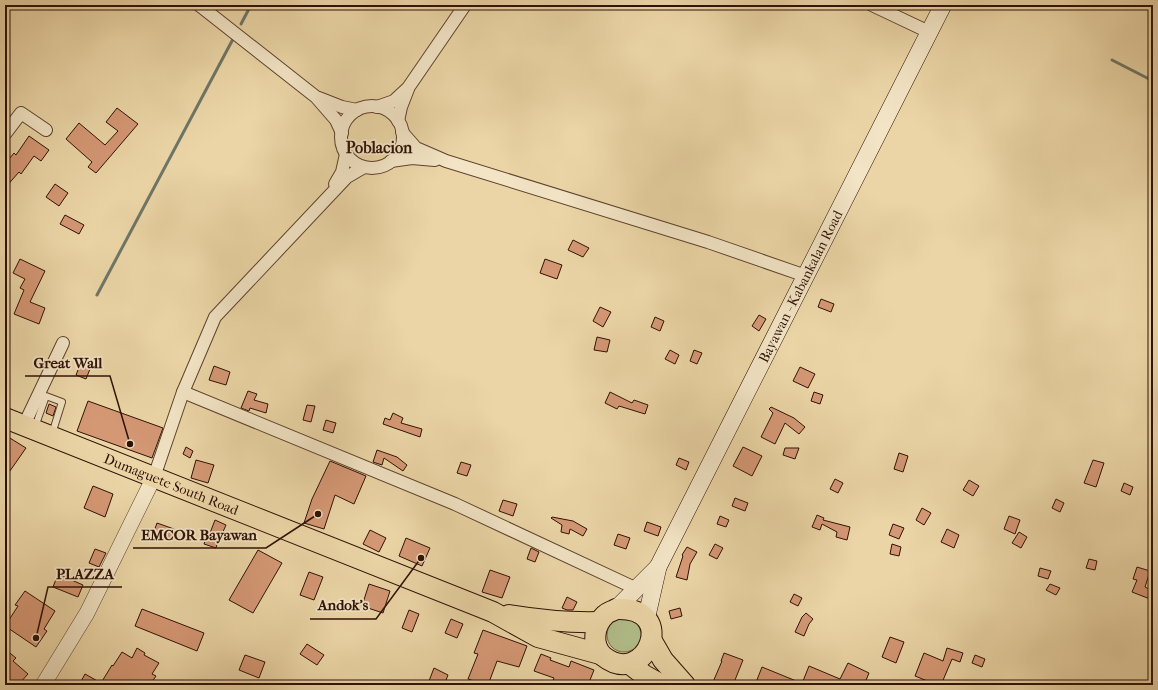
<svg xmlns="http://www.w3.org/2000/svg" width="1158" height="690" font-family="'IM FELL French Canon',serif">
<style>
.green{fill:#b2be8a;stroke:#706848}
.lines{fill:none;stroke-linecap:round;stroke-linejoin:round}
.stream{stroke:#6e7667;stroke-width:3}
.building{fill:#d59875;stroke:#2f1105}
.service-casing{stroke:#5e422d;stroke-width:8}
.minor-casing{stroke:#5e422d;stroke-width:14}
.tertiary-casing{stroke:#5e422d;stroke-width:16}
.secondary-casing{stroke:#2f1105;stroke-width:18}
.trunk-casing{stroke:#2f1105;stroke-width:22}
.service{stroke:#f2e4c5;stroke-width:6}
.minor{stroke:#f2e4c5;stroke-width:12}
.tertiary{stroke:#f2e4c5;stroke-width:15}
.secondary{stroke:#f2e4c5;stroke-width:17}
.trunk{stroke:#ebd5a6;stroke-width:20}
.labels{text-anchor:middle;stroke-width:3.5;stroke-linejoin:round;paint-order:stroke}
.street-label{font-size:14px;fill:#2f1105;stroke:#f2e4c5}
.quarter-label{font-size:16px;font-weight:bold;fill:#2f1105;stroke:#f2e4c5}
.leader{fill:none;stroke:#2f1105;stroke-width:1.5}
.callout-dot{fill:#2f1105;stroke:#f2e4c5;stroke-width:1.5}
.callout-label{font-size:15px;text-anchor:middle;font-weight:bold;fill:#2f1105;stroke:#f2e4c5;stroke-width:3.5;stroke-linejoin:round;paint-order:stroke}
</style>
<rect width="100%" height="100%" fill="#ebd5a6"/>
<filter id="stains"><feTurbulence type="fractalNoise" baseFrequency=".005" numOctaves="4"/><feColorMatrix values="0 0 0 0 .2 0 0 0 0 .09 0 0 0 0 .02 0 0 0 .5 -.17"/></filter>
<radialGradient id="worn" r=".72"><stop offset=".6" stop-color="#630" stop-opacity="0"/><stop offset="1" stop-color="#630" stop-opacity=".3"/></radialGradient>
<circle class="green" cx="624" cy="635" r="17"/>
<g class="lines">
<g class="stream">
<polyline points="241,24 251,5"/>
<polyline points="1112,60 1153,81"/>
<polyline points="97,295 233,39"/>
</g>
</g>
<g class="building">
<polygon points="117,108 138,124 96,173 88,167 92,162 66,139 79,123 105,145 118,131 106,122"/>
<polygon points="29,136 49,150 41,161 34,156 21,174 19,172 5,188 5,164 14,153 16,155"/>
<polygon points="55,184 68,193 59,206 46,197"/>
<polygon points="65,215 84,225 79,234 60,224"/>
<polygon points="573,240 589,248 583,257 568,250"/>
<polygon points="20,259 45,271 30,302 45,308 39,324 14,314 24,290 20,288 25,279 13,273"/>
<polygon points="545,259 562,265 557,279 540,273"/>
<polygon points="821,299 834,304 831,312 818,307"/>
<polygon points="600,307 611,312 603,327 593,321"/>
<polygon points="759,315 766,319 759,331 752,326"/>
<polygon points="655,317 664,321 660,331 651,327"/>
<polygon points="597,337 610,340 607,352 594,350"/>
<polygon points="670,350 679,355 675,364 665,359"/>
<polygon points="694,350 702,353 697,364 690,361"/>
<polygon points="82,360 92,364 86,379 76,375"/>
<polygon points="214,366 230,372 226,385 209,380"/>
<polygon points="800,367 815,374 808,388 793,381"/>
<polygon points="248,391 257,394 254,400 268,404 266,413 250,408 249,411 241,408"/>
<polygon points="610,392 632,403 634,400 648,405 645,414 619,406 617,409 605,403"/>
<polygon points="814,392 823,395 820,404 811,401"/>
<polygon points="88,401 163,428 152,458 77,431"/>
<polygon points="49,404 56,407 53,416 46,413"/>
<polygon points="307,405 315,406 311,422 303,420"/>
<polygon points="771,407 794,418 805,427 799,434 785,423 775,444 761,437 773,413 769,409"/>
<polygon points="393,413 403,418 401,423 422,429 420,437 383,424 385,418 390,420"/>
<polygon points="326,420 336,423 333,433 323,430"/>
<polygon points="5,435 26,448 5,478"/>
<polygon points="186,447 193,451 190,458 183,454"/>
<polygon points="743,447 762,456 752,476 733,466"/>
<polygon points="785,448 799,448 795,459 783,455"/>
<polygon points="377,450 397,457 407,465 403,471 384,458 382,465 373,462"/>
<polygon points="899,453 908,456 903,472 894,469"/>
<polygon points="679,458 689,462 686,470 676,465"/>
<polygon points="196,460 214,465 208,483 191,478"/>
<polygon points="1093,460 1104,463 1096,487 1084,483"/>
<polygon points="330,461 366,476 354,504 335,495 324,529 304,523 312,499"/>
<polygon points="461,462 471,465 467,476 457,473"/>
<polygon points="835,479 843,483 838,493 830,489"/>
<polygon points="969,480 979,486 973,496 963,490"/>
<polygon points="1124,483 1133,487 1130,495 1121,491"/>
<polygon points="93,486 113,494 105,517 84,508"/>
<polygon points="735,498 748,503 745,511 732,506"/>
<polygon points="1056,499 1064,503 1060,512 1052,508"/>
<polygon points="503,500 517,504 513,516 499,511"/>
<polygon points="922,508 931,513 924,525 916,520"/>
<polygon points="817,515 824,518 823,520 850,527 847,540 836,537 837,532 822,524 820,530 812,527"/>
<polygon points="720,516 729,520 726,527 717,524"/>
<polygon points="1009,516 1020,520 1015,534 1004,529"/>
<polygon points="552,517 573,521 587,529 583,536 570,529 569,534 561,532 562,525 551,518"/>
<polygon points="215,520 226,525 222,534 220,533 216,548 204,544 208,533 210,533"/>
<polygon points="647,522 661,527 658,536 644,531"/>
<polygon points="157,523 174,529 170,540 153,534"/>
<polygon points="893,524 904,528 899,539 889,535"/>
<polygon points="947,529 959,535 954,548 941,542"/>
<polygon points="370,530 386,538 379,552 363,544"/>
<polygon points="1019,532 1027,537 1021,548 1012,543"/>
<polygon points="618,534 630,538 626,549 614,545"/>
<polygon points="406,538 430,548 422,566 399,556"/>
<polygon points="715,544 723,548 717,559 709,555"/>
<polygon points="892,544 901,547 899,556 890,554"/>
<polygon points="687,547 697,552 690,564 687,580 676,577 683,556 682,555"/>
<polygon points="531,548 539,552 535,562 527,559"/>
<polygon points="95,549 106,553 99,567 89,563"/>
<polygon points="258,550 282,563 253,613 229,600"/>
<polygon points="1089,559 1097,561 1095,570 1086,568"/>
<polygon points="1137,567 1150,571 1145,587 1153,591 1150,599 1132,592 1137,580 1133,579"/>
<polygon points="1040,568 1051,571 1048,579 1038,576"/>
<polygon points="490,570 510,577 502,598 482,592"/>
<polygon points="309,572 323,577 314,600 300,595"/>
<polygon points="58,574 83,585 78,597 53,587"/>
<polygon points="369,584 390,591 383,613 362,606"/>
<polygon points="1050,584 1060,588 1056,595 1046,590"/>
<polygon points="25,591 55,611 44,629 47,631 36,647 5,626 18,606 15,605"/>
<polygon points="794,594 802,598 798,606 790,602"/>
<polygon points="567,597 577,602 573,610 567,610 562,608"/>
<polygon points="680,608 682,616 671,619 669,611"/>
<polygon points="142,609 204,633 197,651 135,626"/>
<polygon points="409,610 419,614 412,632 402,628"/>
<polygon points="806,613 813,619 809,624 804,636 795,632 802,617"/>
<polygon points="451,619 463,624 457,638 445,633"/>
<polygon points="483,630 527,646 519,667 497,661 488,685 485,685 468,679 478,654 474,653"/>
<polygon points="890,637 904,642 896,663 882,657"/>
<polygon points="307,644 324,655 317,665 300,654"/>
<polygon points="137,648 145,653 144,655 159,663 152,674 156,676 150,685 79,685 85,674 101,683 112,665 113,666 122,652 132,658"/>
<polygon points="947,648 963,653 960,662 952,659 941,685 937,685 915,676 924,653 943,661"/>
<polygon points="5,649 16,658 13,661 28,674 18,685 11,685 5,680"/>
<polygon points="724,653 743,660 733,685 720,685 713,682 722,661 721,661"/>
<polygon points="541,654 551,658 550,660 569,667 571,661 594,670 588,685 551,685 554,678 534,671"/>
<polygon points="245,655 265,662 259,678 239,670"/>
<polygon points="975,655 985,659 982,667 972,663"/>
<polygon points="848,663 869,673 864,685 814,685 803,681 809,666 840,679"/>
<polygon points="762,667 806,685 755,685"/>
<polygon points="434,668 448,675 444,685 436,685 429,681"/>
</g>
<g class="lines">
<g class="service-casing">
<polyline id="service" points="35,427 46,396 62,402 52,434"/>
</g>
<g class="minor-casing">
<g id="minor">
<polyline points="199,5 316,97 336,120 342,133"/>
<polyline points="872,5 929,32"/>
<polyline points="319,98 342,107 357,110"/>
<circle cx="372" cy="137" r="31"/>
<polyline points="377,107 394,101 408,88 465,5"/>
<polyline points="398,121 401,107 408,89"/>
<polyline points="402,132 416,148 446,161 708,242 806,276"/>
<polyline points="5,134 21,113 46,130"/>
<polyline points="391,161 412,158 435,160"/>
<polyline points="335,184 342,172 346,154"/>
<polyline points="183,392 455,504 637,589"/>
<polyline points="24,425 63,343"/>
<polyline points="154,477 183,392 215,317 347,177 364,167"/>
</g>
</g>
<g class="tertiary-casing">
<polyline id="tertiary" points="43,685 87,613 154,477"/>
</g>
<g class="secondary-casing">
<g id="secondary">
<polyline points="616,609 658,567"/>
<path id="s1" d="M646 620 658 567 943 5"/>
</g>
</g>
<g class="trunk-casing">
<g id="trunk">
<path id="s2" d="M5 418 478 606 493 612 538 637 600 654"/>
<path d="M616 609C681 606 645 690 603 656 591 645 594 625 605 615 608 612 613 611 616 609Z"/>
<path d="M509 615C540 620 567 623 599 622"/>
<polyline points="652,641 663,660 685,685"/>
<polyline points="631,665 644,675 662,685"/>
</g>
</g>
<use href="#service" class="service"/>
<use href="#minor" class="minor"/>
<use href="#tertiary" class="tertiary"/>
<use href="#secondary" class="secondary"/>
<use href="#trunk" class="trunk"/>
</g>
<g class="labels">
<g class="street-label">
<text dy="5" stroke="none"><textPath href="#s1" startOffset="369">Bayawan - Kabankalan Road</textPath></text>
<text dy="5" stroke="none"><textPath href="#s2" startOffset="179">Dumaguete South Road</textPath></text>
</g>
<g class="quarter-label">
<text x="379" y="153">Poblacion</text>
</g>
</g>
<path class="leader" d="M130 444L110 376H25M318 514L266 548H133M36 638L48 587H122M421 558L376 619H310"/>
<g class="callout-dot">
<circle cx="130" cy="444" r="4"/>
<circle cx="318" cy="514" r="4"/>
<circle cx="36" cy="638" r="4"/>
<circle cx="421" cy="558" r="4"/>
</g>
<g class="callout-label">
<text x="68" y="368">Great Wall</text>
<text x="199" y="540">EMCOR Bayawan</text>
<text x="85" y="579">PLAZZA</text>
<text x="343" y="610">Andok's</text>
</g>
<rect width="1158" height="690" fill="none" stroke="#ebd5a6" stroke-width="20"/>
<rect x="6" y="6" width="1146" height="678" fill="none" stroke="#2f1105" stroke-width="2"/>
<rect x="10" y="10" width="1138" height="670" fill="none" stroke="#2f1105"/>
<rect width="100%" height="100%" filter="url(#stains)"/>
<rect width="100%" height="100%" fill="url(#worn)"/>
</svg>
